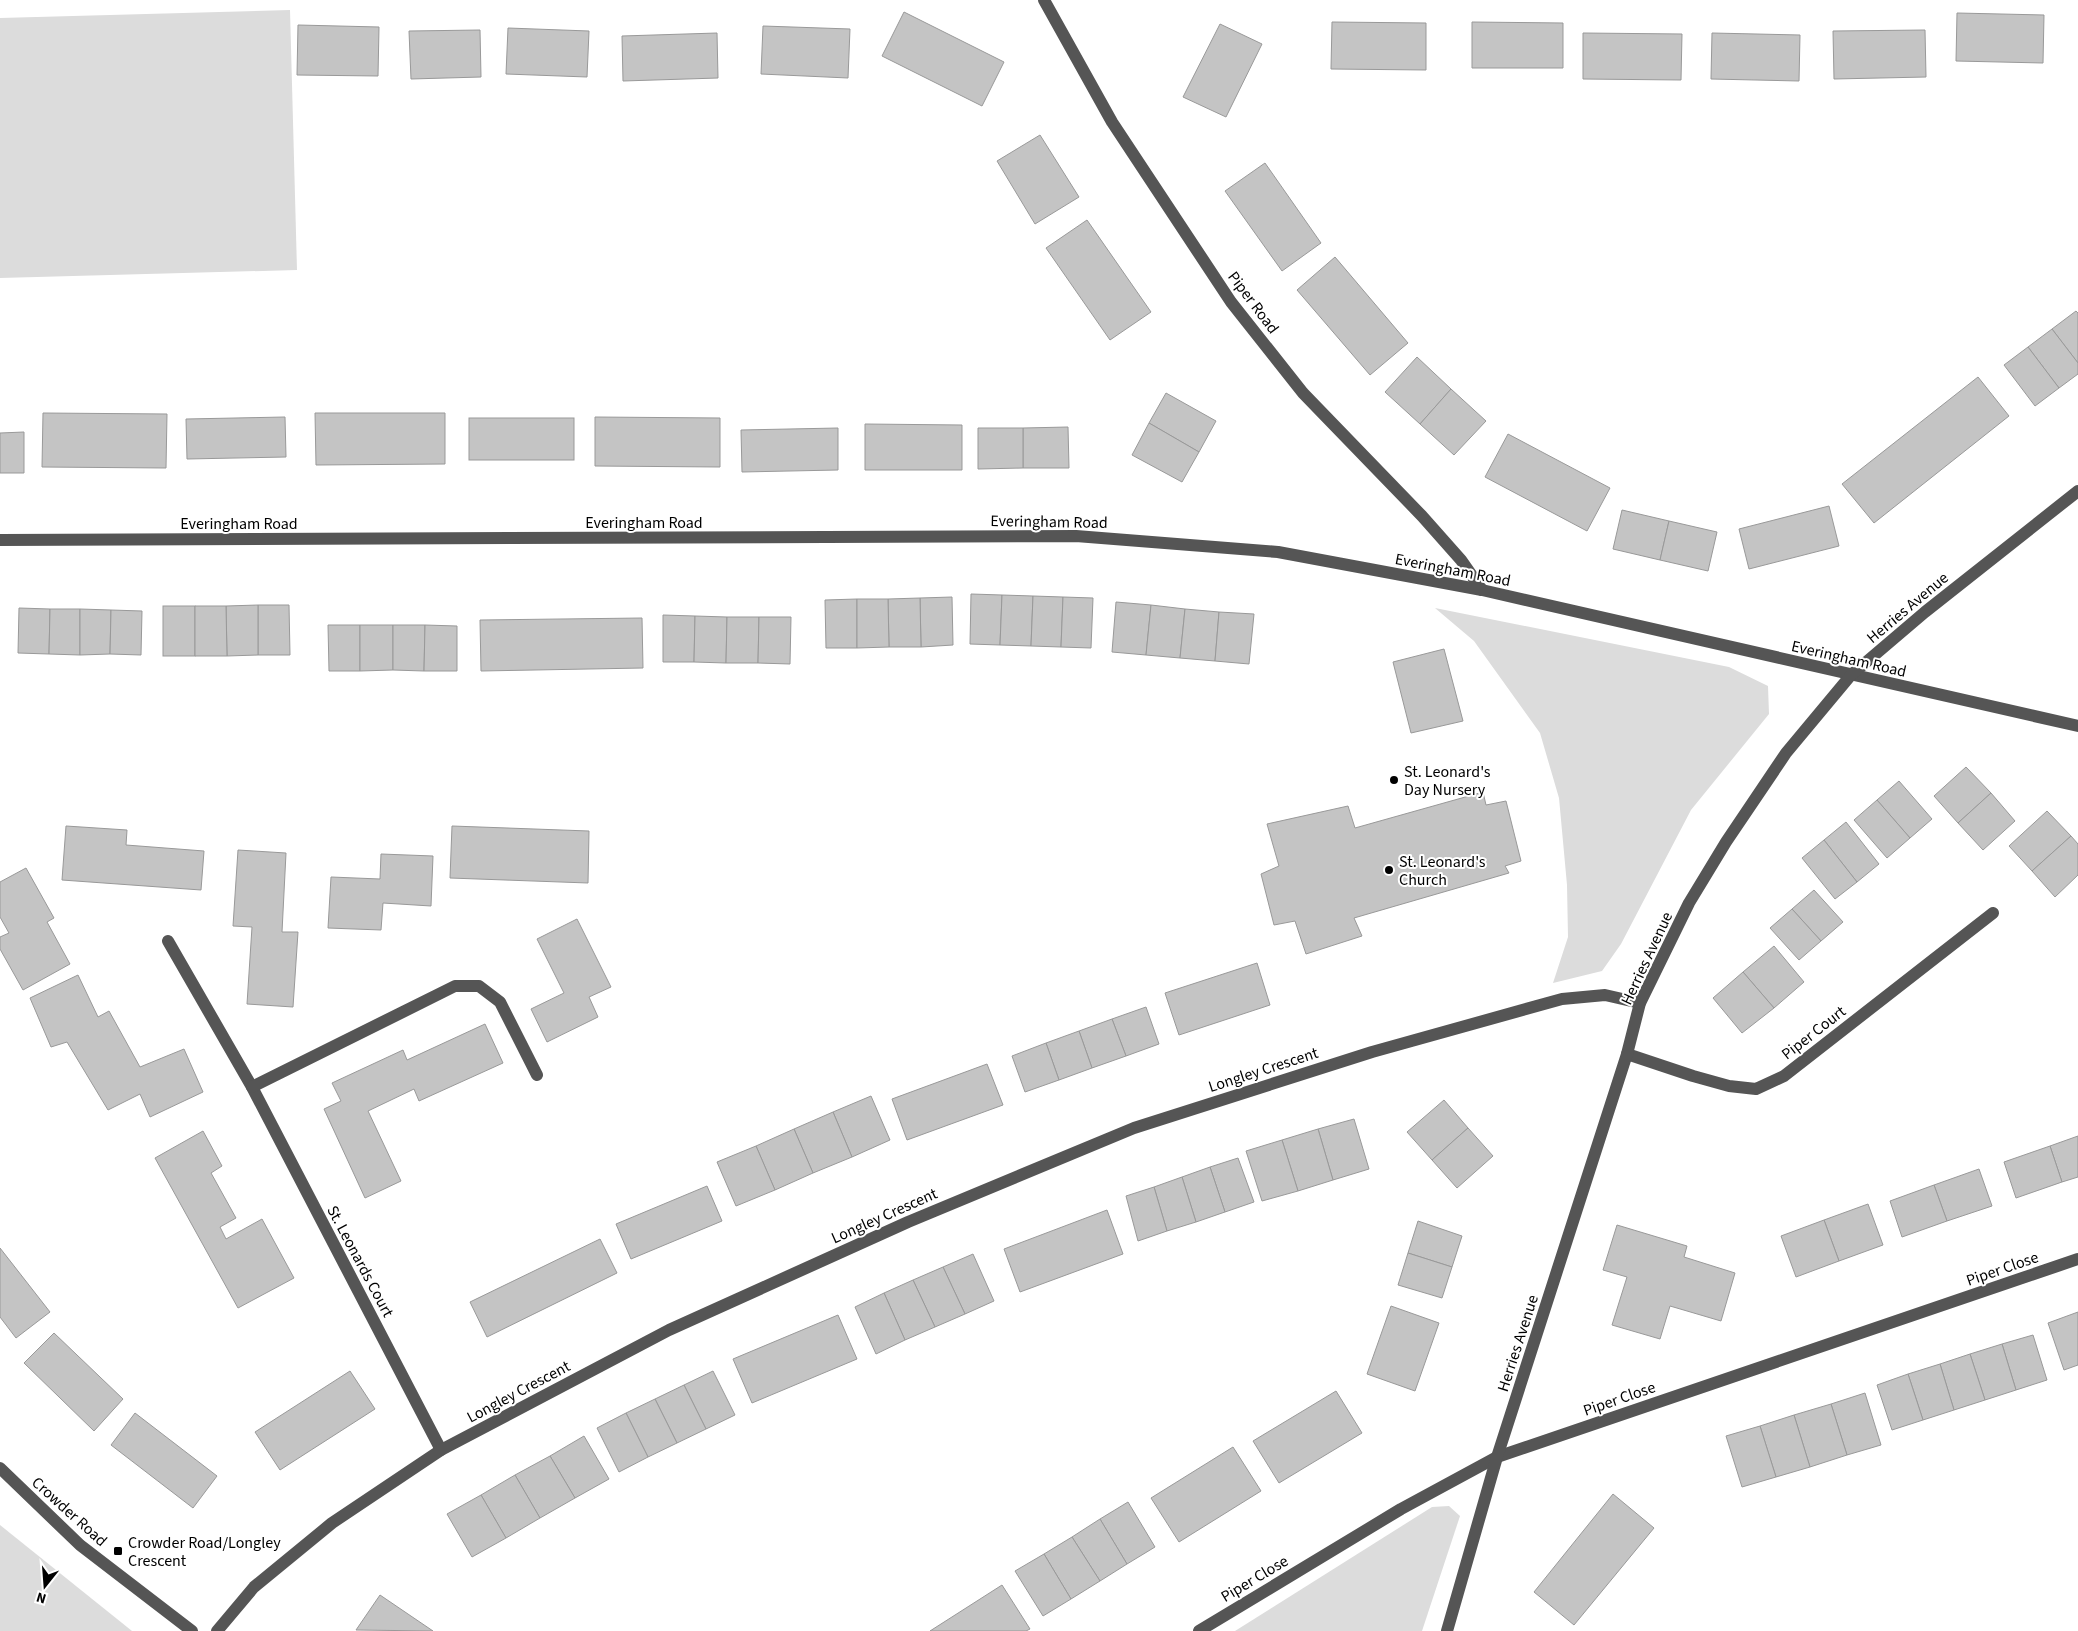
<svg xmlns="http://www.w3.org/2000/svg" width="2078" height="1631" font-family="'Source Sans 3',sans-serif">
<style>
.green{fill:#dcdcdc}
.building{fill:#c4c4c4;stroke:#999}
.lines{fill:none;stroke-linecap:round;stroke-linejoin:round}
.minor{stroke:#555;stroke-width:12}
.poi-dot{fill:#000;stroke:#fff;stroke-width:2}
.labels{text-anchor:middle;stroke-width:4;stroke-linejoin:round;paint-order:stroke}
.street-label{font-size:16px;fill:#000;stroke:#fff}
.poi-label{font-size:16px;fill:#000;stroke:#fff;text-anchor:start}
</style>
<rect width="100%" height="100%" fill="#fff"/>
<g class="green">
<polygon points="290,10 297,270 0,278 0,18"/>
<polygon points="1435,608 1729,667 1768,686 1769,714 1691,810 1621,944 1602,971 1553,983 1568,937 1567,885 1559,798 1540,733 1474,641"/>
<polygon points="1449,1506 1460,1516 1422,1631 1235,1631 1432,1507"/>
<polygon points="0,1525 132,1631 0,1631"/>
</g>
<g class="building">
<polygon points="904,12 1004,62 982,106 882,56"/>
<polygon points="1957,13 2044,15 2043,63 1956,61"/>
<polygon points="1332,22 1426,23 1426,70 1331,69"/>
<polygon points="1472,22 1563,23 1563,68 1472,68"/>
<polygon points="1220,24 1262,44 1226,117 1183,97"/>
<polygon points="298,25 379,27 378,76 297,75"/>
<polygon points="763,26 850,29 848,78 761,74"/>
<polygon points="508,28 589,31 587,77 506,74"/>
<polygon points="480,30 481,77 411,79 409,31"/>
<polygon points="1925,30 1926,77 1834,79 1833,31"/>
<polygon points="717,33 718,78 623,81 622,36"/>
<polygon points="1583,33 1682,34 1681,80 1583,79"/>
<polygon points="1712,33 1800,35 1799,81 1711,79"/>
<polygon points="1040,135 1079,197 1035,224 997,161"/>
<polygon points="1265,163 1321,243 1282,271 1225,191"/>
<polygon points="1087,220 1151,312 1110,340 1046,248"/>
<polygon points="1335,257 1408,343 1370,375 1297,290"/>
<polygon points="2076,311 2078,313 2078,363 2052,329"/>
<polygon points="2052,329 2078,363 2078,374 2059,388 2028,347"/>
<polygon points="2028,347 2059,388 2035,406 2004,365"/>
<polygon points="1417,357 1451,389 1420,424 1385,392"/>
<polygon points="1978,377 2009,416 1874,523 1842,484"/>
<polygon points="1451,389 1486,421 1454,455 1420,424"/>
<polygon points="1166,393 1216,421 1199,452 1149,423"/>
<polygon points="43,413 167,414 166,468 42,467"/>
<polygon points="315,413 445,413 445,464 316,465"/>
<polygon points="285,417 286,457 187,459 186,419"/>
<polygon points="595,417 720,418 720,467 595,466"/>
<rect x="469" y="418" width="105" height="42"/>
<polygon points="1149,423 1199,452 1182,482 1132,455"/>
<polygon points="865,424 962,425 962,470 865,470"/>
<polygon points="1068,427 1069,468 1023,468 1023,428"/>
<polygon points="838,428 838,470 742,472 741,430"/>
<polygon points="978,428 1023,428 1023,468 978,469"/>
<polygon points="24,432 24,473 0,473 0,433"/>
<polygon points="1508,434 1610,488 1587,531 1485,477"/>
<polygon points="1829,506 1839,546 1749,569 1739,529"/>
<polygon points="1622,510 1669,521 1660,560 1613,549"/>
<polygon points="1669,521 1717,532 1708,571 1660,560"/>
<polygon points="971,594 1002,595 1000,645 970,644"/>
<polygon points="1002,595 1033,596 1031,646 1000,645"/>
<polygon points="1033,596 1063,597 1061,647 1031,646"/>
<polygon points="952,597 953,645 921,647 920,598"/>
<polygon points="1063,597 1093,598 1091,648 1061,647"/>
<polygon points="920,598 921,647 889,647 888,599"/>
<polygon points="857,599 857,648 826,648 825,600"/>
<polygon points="857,599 888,599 889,647 857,648"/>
<polygon points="1116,602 1151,605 1146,655 1112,652"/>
<polygon points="258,605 289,605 290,655 258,655"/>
<polygon points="258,605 258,655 227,656 226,606"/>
<polygon points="1151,605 1185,609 1180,658 1146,655"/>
<rect x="163" y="606" width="32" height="50"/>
<polygon points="195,606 226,606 227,656 195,656"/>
<polygon points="19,608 50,609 49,654 18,653"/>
<polygon points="50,609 80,609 80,655 49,654"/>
<polygon points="80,609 111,610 110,654 80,655"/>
<polygon points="1185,609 1219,612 1215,661 1180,658"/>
<polygon points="111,610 142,611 141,655 110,654"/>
<polygon points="1219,612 1254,614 1249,664 1215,661"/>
<polygon points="663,615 695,616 694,662 663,662"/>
<polygon points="695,616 727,617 726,663 694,662"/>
<polygon points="727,617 759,617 758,663 726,663"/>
<polygon points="759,617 791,617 790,664 758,663"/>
<polygon points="642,618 643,668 481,671 480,620"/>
<polygon points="328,625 360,625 360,671 329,671"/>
<polygon points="360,625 393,625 393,670 360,671"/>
<polygon points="393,625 425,625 424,671 393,670"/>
<polygon points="425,625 457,626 457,671 424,671"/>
<polygon points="1444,649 1463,721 1411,733 1393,662"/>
<polygon points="1966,767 1991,793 1958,823 1934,796"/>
<polygon points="1899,781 1932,819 1910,838 1877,800"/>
<polygon points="1483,792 1486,805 1506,801 1521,861 1505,866 1509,873 1354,918 1362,936 1306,954 1295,921 1274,925 1261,874 1279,866 1267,824 1348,806 1355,828"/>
<polygon points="1991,793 2015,821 1983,850 1958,823"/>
<polygon points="1877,800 1910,838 1887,858 1854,820"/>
<polygon points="2047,811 2071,836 2032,871 2009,846"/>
<polygon points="1846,822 1879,864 1857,882 1824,840"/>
<polygon points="66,826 127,830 126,845 204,851 201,890 62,880"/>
<polygon points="452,826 589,831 588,883 450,878"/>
<polygon points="2071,836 2078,844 2078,875 2055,897 2032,871"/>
<polygon points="1824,840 1857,882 1835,899 1802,858"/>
<polygon points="238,850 286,853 282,932 298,932 293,1007 247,1004 252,927 233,926"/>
<polygon points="381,854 433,856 431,906 383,903 381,930 328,928 331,877 380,879"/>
<polygon points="26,868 54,918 47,922 70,964 23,990 0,949 0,937 9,933 0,917 0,882"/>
<polygon points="1814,890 1843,922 1821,941 1792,909"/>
<polygon points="1792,909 1821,941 1799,960 1770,928"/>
<polygon points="577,919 611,987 589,997 598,1017 547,1042 531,1009 564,993 537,939"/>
<polygon points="1774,946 1804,982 1774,1008 1743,972"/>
<polygon points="1257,963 1270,1005 1179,1035 1165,993"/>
<polygon points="1743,972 1774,1008 1742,1033 1713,998"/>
<polygon points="78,975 98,1017 109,1011 140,1067 184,1049 203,1092 150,1117 140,1094 108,1110 67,1042 51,1047 30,998"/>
<polygon points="1146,1007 1159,1044 1126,1056 1112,1019"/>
<polygon points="1112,1019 1126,1056 1092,1068 1079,1031"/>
<polygon points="485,1024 503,1063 419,1101 414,1089 368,1111 401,1181 365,1198 324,1109 341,1101 332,1083 403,1050 407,1060"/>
<polygon points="1079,1031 1092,1068 1059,1080 1046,1043"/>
<polygon points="1046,1043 1059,1080 1025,1092 1012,1056"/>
<polygon points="987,1064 1003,1105 907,1140 892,1099"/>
<polygon points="871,1096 890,1140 852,1157 833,1112"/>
<polygon points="1444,1100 1468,1128 1432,1160 1407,1132"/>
<polygon points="833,1112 852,1157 813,1173 794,1129"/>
<polygon points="1354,1119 1369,1169 1333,1180 1318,1129"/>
<polygon points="1468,1128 1493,1156 1457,1188 1432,1160"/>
<polygon points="794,1129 813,1173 775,1190 756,1146"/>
<polygon points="1318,1129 1333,1180 1298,1191 1282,1140"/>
<polygon points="203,1131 222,1166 211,1173 236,1218 220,1227 226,1239 262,1219 294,1278 238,1308 155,1158"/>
<polygon points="2078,1136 2078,1177 2062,1182 2050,1146"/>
<polygon points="1282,1140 1298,1191 1262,1201 1246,1151"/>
<polygon points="756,1146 775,1190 736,1206 717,1162"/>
<polygon points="2050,1146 2062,1182 2016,1198 2004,1162"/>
<polygon points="1238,1158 1254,1202 1225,1212 1210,1167"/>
<polygon points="1210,1167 1225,1212 1196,1222 1182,1177"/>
<polygon points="1979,1169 1992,1206 1947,1221 1934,1185"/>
<polygon points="1182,1177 1196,1222 1167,1231 1154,1187"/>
<polygon points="1934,1185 1947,1221 1902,1237 1890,1201"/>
<polygon points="707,1186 722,1221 631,1259 616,1224"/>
<polygon points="1154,1187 1167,1231 1138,1241 1126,1196"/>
<polygon points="1868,1204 1883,1245 1839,1261 1824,1220"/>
<polygon points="1107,1210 1123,1254 1020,1292 1004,1249"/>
<polygon points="1824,1220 1839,1261 1796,1277 1781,1236"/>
<polygon points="1418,1221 1462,1236 1452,1267 1408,1253"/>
<polygon points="1617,1225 1687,1246 1684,1257 1735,1273 1721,1321 1670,1306 1660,1339 1612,1325 1627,1277 1603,1270"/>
<polygon points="600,1239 617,1273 487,1337 470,1302"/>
<polygon points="0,1248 50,1312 16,1338 0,1317"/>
<polygon points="1408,1253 1452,1267 1442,1298 1398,1285"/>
<polygon points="973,1254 994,1301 965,1314 943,1267"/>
<polygon points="943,1267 965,1314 935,1327 913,1280"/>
<polygon points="913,1280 935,1327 905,1340 884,1293"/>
<polygon points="884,1293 905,1340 876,1354 855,1307"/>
<polygon points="1391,1306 1439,1323 1415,1391 1367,1374"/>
<polygon points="2078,1312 2078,1365 2064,1370 2048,1323"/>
<polygon points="838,1315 857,1359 752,1403 733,1359"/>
<polygon points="54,1333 123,1399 94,1431 24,1363"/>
<polygon points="2033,1335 2047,1380 2016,1390 2002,1344"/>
<polygon points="2002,1344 2016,1390 1985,1400 1970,1354"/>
<polygon points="1970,1354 1985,1400 1954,1410 1940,1364"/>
<polygon points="1940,1364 1954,1410 1923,1420 1908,1374"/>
<polygon points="350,1371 375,1409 280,1470 255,1432"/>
<polygon points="713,1371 735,1415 706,1429 684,1385"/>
<polygon points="1908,1374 1923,1420 1892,1430 1877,1385"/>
<polygon points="684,1385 706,1429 677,1443 655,1399"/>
<polygon points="1336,1391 1362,1433 1279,1483 1253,1441"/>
<polygon points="1865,1393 1881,1445 1847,1455 1831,1404"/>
<polygon points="655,1399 677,1443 648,1457 626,1413"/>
<polygon points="1831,1404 1847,1455 1810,1467 1794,1415"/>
<polygon points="135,1413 217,1476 193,1508 111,1445"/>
<polygon points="626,1413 648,1457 619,1472 597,1428"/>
<polygon points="1794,1415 1810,1467 1776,1477 1760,1426"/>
<polygon points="1760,1426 1776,1477 1742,1487 1726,1436"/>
<polygon points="584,1436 609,1479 575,1498 550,1456"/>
<polygon points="1233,1447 1261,1491 1179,1542 1151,1498"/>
<polygon points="550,1456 575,1498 540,1518 515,1475"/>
<polygon points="515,1475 540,1518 506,1538 481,1495"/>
<polygon points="1613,1494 1654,1528 1574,1625 1534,1592"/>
<polygon points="481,1495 506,1538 472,1557 447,1514"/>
<polygon points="1128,1502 1155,1547 1127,1564 1100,1519"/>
<polygon points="1100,1519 1127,1564 1100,1581 1072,1537"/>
<polygon points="1072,1537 1100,1581 1071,1599 1044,1554"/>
<polygon points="1044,1554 1071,1599 1043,1616 1015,1571"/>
<polygon points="1002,1585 1030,1629 1026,1631 930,1631"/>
<polygon points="380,1595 433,1631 356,1630"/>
</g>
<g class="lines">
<g class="minor">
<polyline points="1044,0 1112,122 1231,302 1303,393 1422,516 1461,560 1482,590"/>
<polyline points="0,540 1076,536 1278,552 1482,590 2078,726"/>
<polyline points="168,941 252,1087 441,1450"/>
<polyline points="1627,1054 1693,1076 1729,1086 1756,1089 1784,1076 1993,913"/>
<polyline points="252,1087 455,986 479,986 500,1002 537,1075"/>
<polyline points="0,1468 80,1545 192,1631"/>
<polyline points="217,1631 254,1587 332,1523 441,1450 669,1330 908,1222 1134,1128 1372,1052 1562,999 1605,995 1640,1003"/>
<polyline points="1199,1631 1401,1509 1497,1457 2078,1259"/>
<polyline points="1447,1631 1497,1457 1627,1054 1640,1003 1689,903 1726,842 1786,753 1851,675 1925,612 2078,491"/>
</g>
</g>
<g class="poi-dot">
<circle cx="1394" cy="780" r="5"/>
<circle cx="1389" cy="870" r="5"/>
<rect x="113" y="1546" width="10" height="10" rx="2.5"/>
</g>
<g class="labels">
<g class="street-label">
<text transform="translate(1254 302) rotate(53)" y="6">Piper Road</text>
<text transform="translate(1049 521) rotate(1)" y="6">Everingham Road</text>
<text x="644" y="528">Everingham Road</text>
<text x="239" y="529">Everingham Road</text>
<text transform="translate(1453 569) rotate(11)" y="6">Everingham Road</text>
<text transform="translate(1907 607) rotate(-40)" y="6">Herries Avenue</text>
<text transform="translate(1849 658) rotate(13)" y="6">Everingham Road</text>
<text transform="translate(1646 958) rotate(-65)" y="6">Herries Avenue</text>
<text transform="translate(1813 1032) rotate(-38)" y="6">Piper Court</text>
<text transform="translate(1263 1069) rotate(-18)" y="6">Longley Crescent</text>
<text transform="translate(884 1215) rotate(-24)" y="6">Longley Crescent</text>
<text transform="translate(361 1261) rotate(62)" y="6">St. Leonards Court</text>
<text transform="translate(2002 1268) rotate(-19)" y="6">Piper Close</text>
<text transform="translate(1517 1343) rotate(-72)" y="6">Herries Avenue</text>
<text transform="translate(518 1391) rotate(-28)" y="6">Longley Crescent</text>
<text transform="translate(1619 1398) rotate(-19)" y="6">Piper Close</text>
<text transform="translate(70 1511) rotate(42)" y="6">Crowder Road</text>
<text transform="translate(1254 1578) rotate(-31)" y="6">Piper Close</text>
</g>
<g class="poi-label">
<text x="1404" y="777">St. Leonard's<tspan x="1404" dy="18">Day Nursery</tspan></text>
<text x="1399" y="867">St. Leonard's<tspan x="1399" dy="18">Church</tspan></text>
<text x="128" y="1548">Crowder Road/Longley<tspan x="128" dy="18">Crescent</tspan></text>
</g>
</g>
<g transform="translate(45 1586) rotate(197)" stroke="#ffffff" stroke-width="4" paint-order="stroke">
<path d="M0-4L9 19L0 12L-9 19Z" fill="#000000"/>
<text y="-8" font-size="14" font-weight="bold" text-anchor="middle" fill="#000000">N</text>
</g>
</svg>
